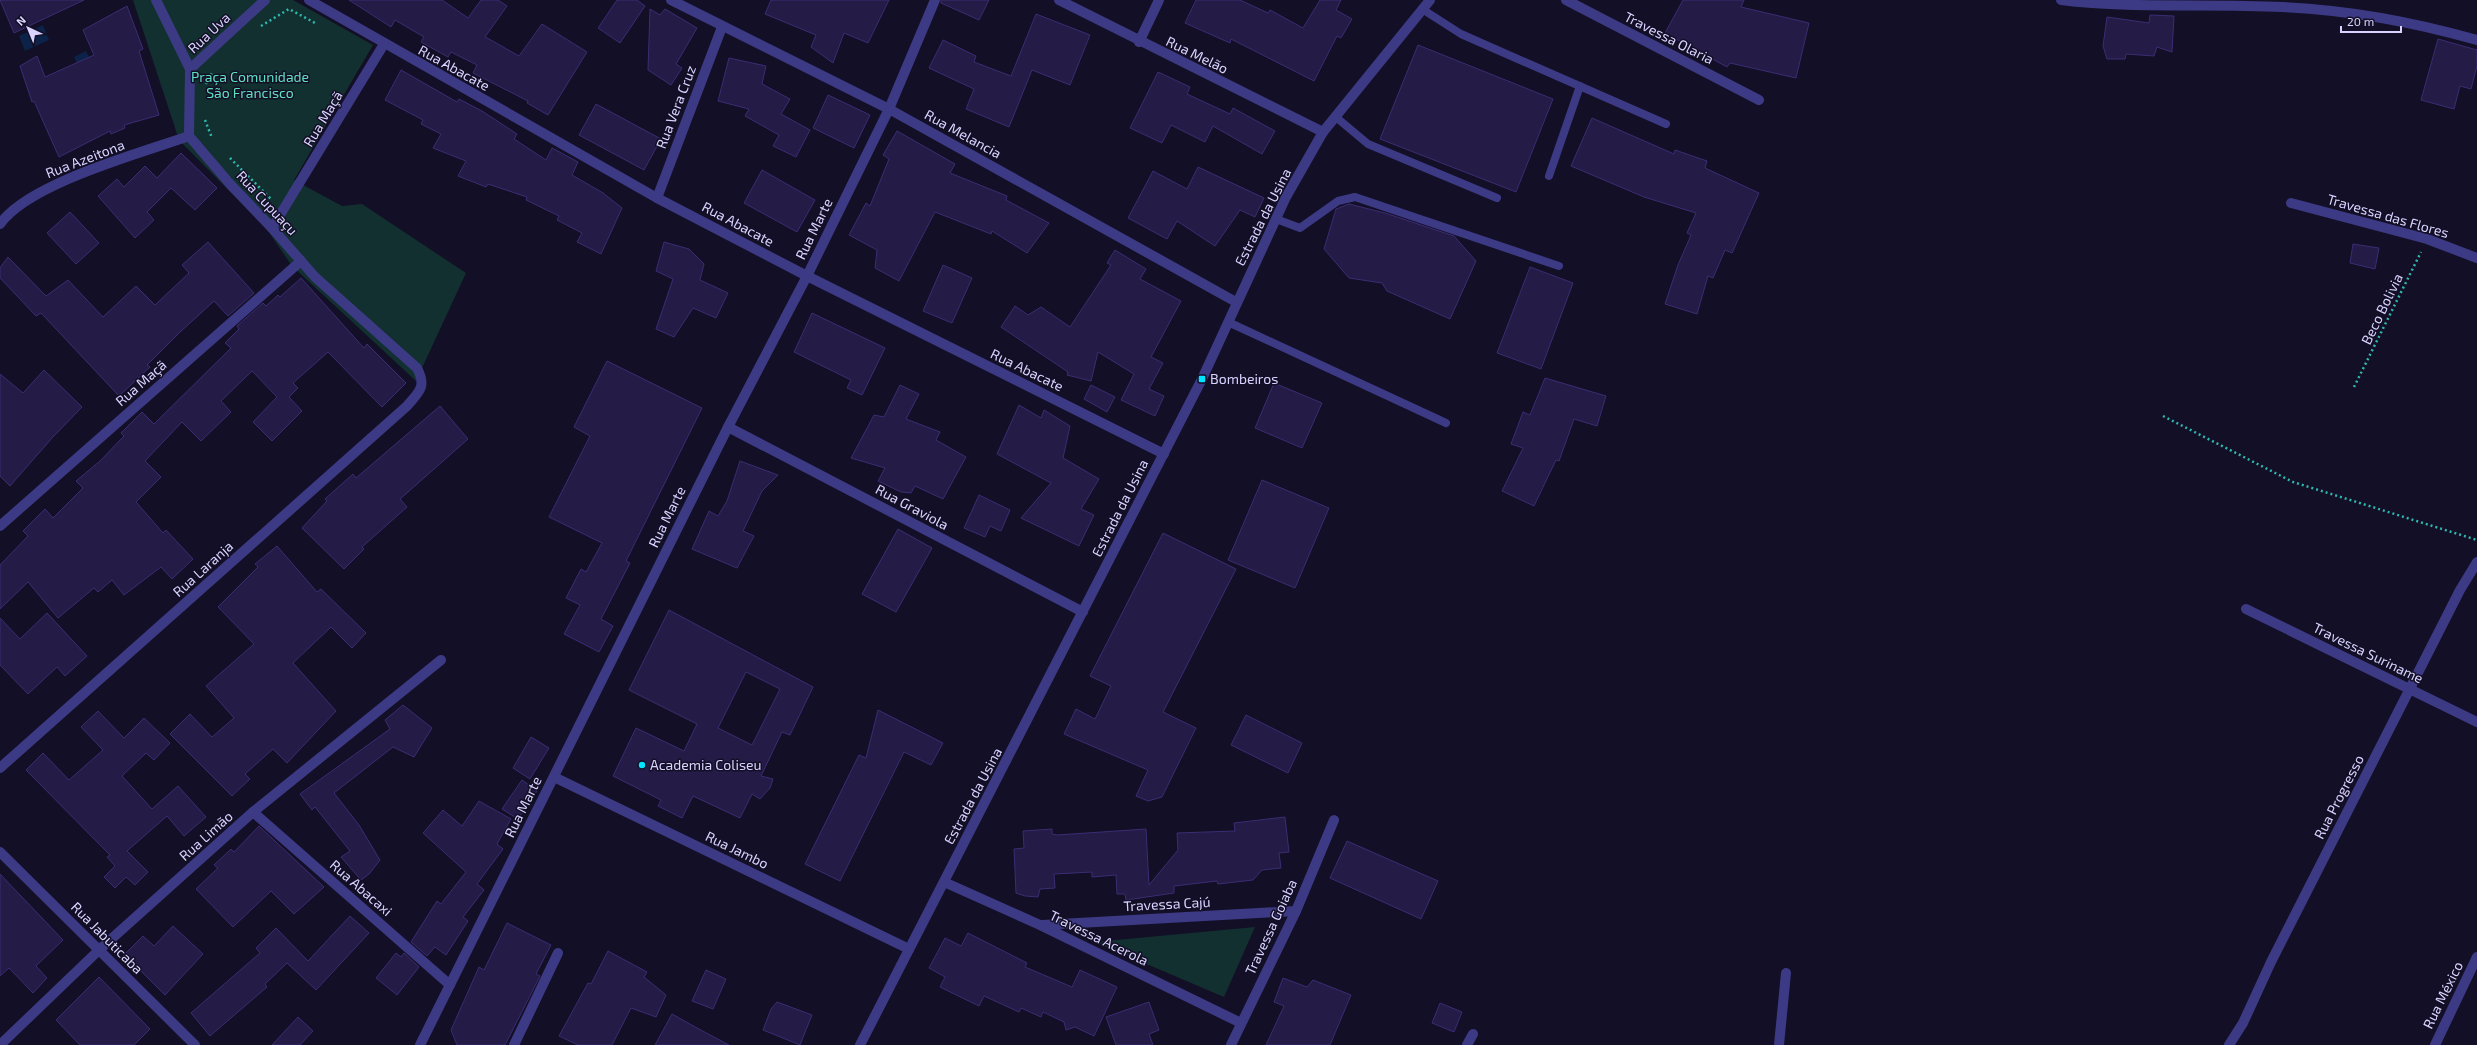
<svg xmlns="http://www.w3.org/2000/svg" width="2477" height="1045" font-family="'Exo 2',sans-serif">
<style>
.green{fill:#12302f}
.water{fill:#0c2248}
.building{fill:#241b47;stroke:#3b2d73;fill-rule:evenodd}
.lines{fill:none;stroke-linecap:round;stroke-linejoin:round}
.path{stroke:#2fb8b0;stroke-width:2.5;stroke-dasharray:2 3;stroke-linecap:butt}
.service{stroke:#3d3a85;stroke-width:8}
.minor{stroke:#3d3a85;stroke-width:10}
.poi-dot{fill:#00e5ff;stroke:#130f26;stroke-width:1.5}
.labels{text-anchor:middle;stroke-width:3;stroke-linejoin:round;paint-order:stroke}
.street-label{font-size:14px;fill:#d9d4ff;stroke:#130f26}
.park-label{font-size:14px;fill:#5fe0c0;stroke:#130f26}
.poi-label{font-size:14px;fill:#d9d4ff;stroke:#130f26;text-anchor:start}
</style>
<rect width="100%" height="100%" fill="#130f26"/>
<g class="green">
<polygon points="133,0 293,0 373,45 294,180 342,206 362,204 466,273 416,381 292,266 266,228 179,140"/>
<polygon points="1255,927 1224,997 1095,942"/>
</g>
<g class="water">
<polygon points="43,25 49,40 25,51 19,36"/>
<polygon points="86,51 97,73 87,84 74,57"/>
</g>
<g class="building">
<polygon points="0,0 84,0 14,33"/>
<polygon points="349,0 442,0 468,18 481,0 498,0 507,6 485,37 489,39 519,56 542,24 587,52 548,115 527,103 528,101 473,73 477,65 451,52 448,57 421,42 424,37 395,20 391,27"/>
<polygon points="617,0 637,0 645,6 620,43 598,28"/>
<polygon points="771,0 889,0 868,43 844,33 833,63 811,47 816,35 765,14"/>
<polygon points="941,0 989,0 979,20 941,3"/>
<polygon points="1196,0 1240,0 1268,13 1270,10 1303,28 1320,0 1341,0 1336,10 1352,19 1341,38 1337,36 1314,81 1231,39 1230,43 1185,23"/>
<polygon points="1683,0 1744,0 1741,7 1809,23 1796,78 1730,63 1727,67 1665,33"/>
<polygon points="127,6 143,49 139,51 159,115 124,125 125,128 111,134 110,131 59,157 34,101 32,102 20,66 37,56 45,77 94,55 83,30"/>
<polygon points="650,9 660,15 665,9 697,28 676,64 682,68 671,85 648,70"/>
<polygon points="1036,14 1090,35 1070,85 1032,70 1009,127 966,109 974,89 929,68 943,40 976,56 974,62 1011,76"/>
<polygon points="2150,15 2174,16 2172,52 2157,47 2154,56 2126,54 2125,59 2107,59 2103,46 2107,17 2149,23"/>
<polygon points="2438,39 2477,50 2477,66 2471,89 2460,86 2454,109 2421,100"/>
<polygon points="1418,45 1553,99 1516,192 1380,139"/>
<polygon points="729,58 766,66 762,84 790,99 781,114 810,130 796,157 773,146 779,135 745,116 749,109 718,101"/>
<polygon points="401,70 457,102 459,99 482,111 517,134 514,139 546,160 552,148 578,162 572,175 603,193 622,208 601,254 577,242 582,233 557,220 559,216 526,200 527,197 488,184 486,187 458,176 466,161 433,148 441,134 421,124 423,120 385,100"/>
<polygon points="1158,72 1190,87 1187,94 1230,114 1233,108 1275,131 1262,154 1213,126 1205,142 1171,125 1162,143 1130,128"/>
<polygon points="828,95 870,115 854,148 813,128"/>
<polygon points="596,104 661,139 644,170 579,135"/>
<polygon points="1592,118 1674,154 1675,150 1707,161 1705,168 1759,193 1732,253 1725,250 1713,278 1708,276 1697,314 1665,304 1678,265 1691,235 1687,233 1696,213 1644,197 1571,166"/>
<polygon points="897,131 955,164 950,173 1007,196 1006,200 1049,223 1027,253 992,231 991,234 935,212 899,281 875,268 877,250 849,235 866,203 870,206 889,159 883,155"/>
<polygon points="181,153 217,188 195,210 171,188 147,212 154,220 135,238 98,196 117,179 124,187 145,166 157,178"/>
<polygon points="1198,167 1264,198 1255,217 1240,210 1215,246 1177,221 1167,239 1128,218 1153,171 1187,189"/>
<polygon points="762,170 815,200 797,232 744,203"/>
<polygon points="1349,204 1385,213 1454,236 1476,261 1450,319 1387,291 1382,283 1349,278 1324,249 1336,209"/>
<polygon points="70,212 99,243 76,264 47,233"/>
<polygon points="208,242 254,293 228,316 214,301 179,333 147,365 150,367 119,396 41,313 36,316 0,278 0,268 8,257 46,296 68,280 103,317 136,286 155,305 189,273 182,265"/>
<polygon points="664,242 689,249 704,264 700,280 728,293 716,318 693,308 674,337 656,329 673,279 656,271"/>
<polygon points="2353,244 2379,248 2375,269 2350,263"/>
<polygon points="1115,250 1146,269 1140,279 1181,301 1151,357 1163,363 1149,389 1164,396 1155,416 1121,400 1134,374 1098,352 1091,381 1067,375 1068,372 1001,327 1015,306 1028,315 1041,307 1070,327 1111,265 1107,263"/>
<polygon points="943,265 972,278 952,323 923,311"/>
<polygon points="1530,267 1573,283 1541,369 1497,353"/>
<polygon points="301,278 364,348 367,344 406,383 382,407 328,352 293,383 298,388 289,397 302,411 272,441 253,422 277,397 252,371 221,401 231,412 201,441 182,422 145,461 161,477 136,502 163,533 166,530 193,559 172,579 161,567 124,595 112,580 98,592 94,588 58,618 28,582 0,609 0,565 28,536 23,531 45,509 53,518 83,488 76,481 100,461 124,436 121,433 142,412 154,424 231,348 225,343 239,329 237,326 263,303 266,306 278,295 280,297"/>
<polygon points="812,313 885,348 862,395 847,388 851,380 794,352"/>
<polygon points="607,361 702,408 626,561 630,563 601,619 613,626 599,652 564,634 580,605 566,598 581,569 586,572 602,543 549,517 590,436 574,427"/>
<polygon points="44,370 82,407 52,438 10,486 0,476 0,374 23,393"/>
<polygon points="1545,378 1606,396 1597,426 1574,419 1559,461 1556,460 1534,506 1502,491 1523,448 1511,444 1523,412 1530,415"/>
<polygon points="1274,383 1322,403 1302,448 1255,428"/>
<polygon points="900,385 919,394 906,419 940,432 936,440 966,457 943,499 915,486 911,493 901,492 878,481 885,468 851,458 874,415 884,417"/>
<polygon points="1091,385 1115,397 1107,412 1084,399"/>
<polygon points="1019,405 1041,418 1044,410 1070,426 1063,458 1099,479 1081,509 1094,515 1079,546 1021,518 1051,483 997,454"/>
<polygon points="440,406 468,439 400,499 407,507 362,547 364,549 344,569 302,528 327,501 325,499 353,474 356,478"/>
<polygon points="740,461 778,475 762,491 743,531 754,536 737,568 692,549 709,511 718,516 727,501"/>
<polygon points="1262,480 1329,508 1295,588 1228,560"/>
<polygon points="979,495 1010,510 1001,531 990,526 985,537 964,528"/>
<polygon points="898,529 932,548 896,612 862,594"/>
<polygon points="1163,533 1236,569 1163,712 1196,728 1162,797 1148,801 1136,796 1148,770 1064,734 1076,709 1095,719 1111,686 1090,676"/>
<polygon points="277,546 317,592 321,589 366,633 352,648 331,627 293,663 336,711 287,763 273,749 245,774 250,779 232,796 170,734 190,714 212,737 234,718 206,686 254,644 218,607 258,567 255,564"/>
<path d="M669 610 813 687 790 735 782 732 761 776 773 779 770 788 760 799 752 794 740 818 693 796 682 818 658 806 661 800 613 776 636 728 684 751 697 724 629 690ZM746 672 780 689 752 745 718 728Z"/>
<polygon points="47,613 87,656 65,676 57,667 28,694 0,665 0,618 20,639"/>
<polygon points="403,705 432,728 414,757 393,747 334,793 359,825 380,860 369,874 361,880 341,857 350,851 315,807 312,810 300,794 390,729 385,720"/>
<polygon points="878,710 943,743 931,765 904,752 840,881 805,864 859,755 866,758"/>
<polygon points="98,711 124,738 144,718 170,743 154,760 146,753 122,776 152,809 178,786 206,817 184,836 167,816 127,851 148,872 135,885 126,877 115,888 104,877 115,866 107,857 110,855 26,770 43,753 69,780 103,750 81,727"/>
<polygon points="1246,715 1302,743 1288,773 1231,745"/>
<polygon points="531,737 549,748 530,779 513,768"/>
<polygon points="522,780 537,791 518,819 502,809"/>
<polygon points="479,801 511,819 497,844 503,849 477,884 484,890 463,917 468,921 446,955 435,947 427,956 411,942 437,901 441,904 466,872 423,833 443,810 462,826"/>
<polygon points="1285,817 1289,852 1279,853 1281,868 1262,870 1253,880 1218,884 1217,881 1174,886 1174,893 1126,900 1125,894 1117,894 1116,875 1092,877 1092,872 1054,874 1055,888 1040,889 1038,897 1025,896 1016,893 1014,849 1024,848 1023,831 1052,829 1052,834 1057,835 1146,829 1149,885 1178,850 1177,833 1235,831 1234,823"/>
<polygon points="259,826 324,887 294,914 271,891 233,927 196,889 218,868 214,865 231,849 234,852"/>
<polygon points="1347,841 1438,881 1421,919 1330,878"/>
<polygon points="0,874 63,940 36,966 47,978 33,993 9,968 0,976"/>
<polygon points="350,916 369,933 316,990 287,963 265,984 267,987 210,1036 191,1013 260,953 256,948 276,928 308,961"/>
<polygon points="507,923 551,945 536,974 540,976 505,1045 457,1045 451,1030 479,967 484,970"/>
<polygon points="173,926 203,954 165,995 140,970 137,973 122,957 143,936 154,946"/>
<polygon points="968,933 1027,963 1025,967 1072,987 1080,970 1117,987 1094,1036 1075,1027 1066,1030 1064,1022 1043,1012 1041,1017 1021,1008 1019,1012 984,996 979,1006 940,987 945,977 929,968 945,938 961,946"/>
<polygon points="608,951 647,972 644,977 666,995 656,1017 631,1008 612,1045 578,1045 559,1036 588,983 591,984"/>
<polygon points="396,953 401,957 404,953 419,967 397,995 376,978"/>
<polygon points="706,970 726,979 713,1009 692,1001"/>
<polygon points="99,977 150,1029 134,1045 80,1045 56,1020"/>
<polygon points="1283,978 1307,987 1313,980 1351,995 1330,1045 1266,1045 1284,1006 1274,1002"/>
<polygon points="777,1002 812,1015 800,1045 763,1030 771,1009"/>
<polygon points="1149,1002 1159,1030 1149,1034 1153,1045 1116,1045 1106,1017"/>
<polygon points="1440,1003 1462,1012 1454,1032 1432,1023"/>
<polygon points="672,1014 697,1028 729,1045 655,1045"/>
<polygon points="298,1017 313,1031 300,1045 272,1045"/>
</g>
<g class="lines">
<g class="path">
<polyline points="261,26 289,9 317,24"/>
<polyline points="206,84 213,71"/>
<polyline points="205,120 212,138"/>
<polyline points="230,158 272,200"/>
<polyline points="2354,387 2421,252"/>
<polyline points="2163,416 2293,482 2477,540"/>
</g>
<g class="service">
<polyline points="1422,9 1461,34 1666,124"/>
<polyline points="1337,118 1368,144 1497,198"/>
<polyline points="1549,176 1580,86"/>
<polyline points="1276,219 1300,228 1338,201 1355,197 1559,266"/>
<polyline points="1228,322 1446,423"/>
</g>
<g class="minor">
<polyline points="309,0 657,198 807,276 1164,454"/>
<polyline points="671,0 889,109 1236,302"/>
<polyline points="1059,0 1323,132"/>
<polyline points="1566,0 1759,100"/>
<path d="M2061 0C2134 9 2209 3 2283 7 2348 10 2414 22 2477 40"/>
<polyline points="1139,42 1159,0"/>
<polyline points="190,69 265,0"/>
<polyline points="657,198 722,27"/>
<polyline points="2291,203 2427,239 2477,258"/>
<path d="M0 224C29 183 141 153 189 136"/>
<polyline points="272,228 384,44"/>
<polyline points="728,427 1083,612"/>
<polyline points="0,526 301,261"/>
<polyline points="2246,609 2477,722"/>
<path d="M0 768 407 406C419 392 427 387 417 368L315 277 272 228 230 184 189 136 190 69 156 0"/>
<polyline points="554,777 909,949"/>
<polyline points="253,812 450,985"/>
<polyline points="0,852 195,1045"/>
<polyline points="944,882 1040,925 1241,1023"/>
<polyline points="1042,925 1296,911"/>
<polyline points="0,1045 99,950 253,812 441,660"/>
<polyline points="420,1045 728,427 807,276 889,109 935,0"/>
<polyline points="514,1045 558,953"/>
<polyline points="860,1045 1202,379 1286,197 1323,132 1430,0"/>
<polyline points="1231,1045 1296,911 1334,820"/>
<polyline points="1467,1045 1473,1034"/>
<polyline points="1779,1045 1786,973"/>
<polyline points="2229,1045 2243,1023 2271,962 2460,590 2477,562"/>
<polyline points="2435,1045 2477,957"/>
</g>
</g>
<g class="poi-dot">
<rect x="1198" y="375" width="8" height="8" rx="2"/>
<circle cx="642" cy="765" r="4"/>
</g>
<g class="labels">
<g class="street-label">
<text transform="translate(209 33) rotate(-43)" y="5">Rua Uva</text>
<text transform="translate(1669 38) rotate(27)" y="5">Travessa Olaria</text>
<text transform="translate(1197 55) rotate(26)" y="5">Rua Melão</text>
<text transform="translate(454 68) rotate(29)" y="5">Rua Abacate</text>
<text transform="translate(676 107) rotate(-69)" y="5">Rua Vera Cruz</text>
<text transform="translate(323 119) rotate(-59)" y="5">Rua Maçã</text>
<text transform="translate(963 134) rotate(29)" y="5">Rua Melancia</text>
<text transform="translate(85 159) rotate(-21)" y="5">Rua Azeitona</text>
<text transform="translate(267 203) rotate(47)" y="5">Rua Cupuaçu</text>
<text transform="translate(2388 216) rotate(16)" y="5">Travessa das Flores</text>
<text transform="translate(1263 217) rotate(-63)" y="5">Estrada da Usina</text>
<text transform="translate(738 224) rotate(28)" y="5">Rua Abacate</text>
<text transform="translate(814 229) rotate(-64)" y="5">Rua Marte</text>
<text transform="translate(2382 309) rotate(-64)" y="5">Beco Bolivia</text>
<text transform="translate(1027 370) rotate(26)" y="5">Rua Abacate</text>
<text transform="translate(141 383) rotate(-41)" y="5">Rua Maçã</text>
<text transform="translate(912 507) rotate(28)" y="5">Rua Graviola</text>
<text transform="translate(1120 508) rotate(-63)" y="5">Estrada da Usina</text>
<text transform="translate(667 517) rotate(-64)" y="5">Rua Marte</text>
<text transform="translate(203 569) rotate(-42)" y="5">Rua Laranja</text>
<text transform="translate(2368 653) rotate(26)" y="5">Travessa Suriname</text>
<text transform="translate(973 796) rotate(-62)" y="5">Estrada da Usina</text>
<text transform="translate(2339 797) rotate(-63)" y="5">Rua Progresso</text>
<text transform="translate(523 807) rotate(-64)" y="5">Rua Marte</text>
<text transform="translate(206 836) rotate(-42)" y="5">Rua Limão</text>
<text transform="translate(737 850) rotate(26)" y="5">Rua Jambo</text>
<text transform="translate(361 888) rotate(41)" y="5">Rua Abacaxi</text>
<text transform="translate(1167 904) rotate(-3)" y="5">Travessa Cajú</text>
<text transform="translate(1271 927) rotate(-65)" y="5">Travessa Goiaba</text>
<text transform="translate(107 938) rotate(45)" y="5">Rua Jabuticaba</text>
<text transform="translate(1099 938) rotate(26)" y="5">Travessa Acerola</text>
<text transform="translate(2443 995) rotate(-64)" y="5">Rua México</text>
</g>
<g class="park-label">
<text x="250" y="82">Praça Comunidade<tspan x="250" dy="16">São Francisco</tspan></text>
</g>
<g class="poi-label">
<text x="1210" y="384">Bombeiros</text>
<text x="650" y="770">Academia Coliseu</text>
</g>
</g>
<g transform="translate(28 28) rotate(316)" stroke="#130f26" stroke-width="3" paint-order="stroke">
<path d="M0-3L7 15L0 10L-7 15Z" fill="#d9d4ff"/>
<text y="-6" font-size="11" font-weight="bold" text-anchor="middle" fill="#d9d4ff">N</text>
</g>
<path d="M2341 26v6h60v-6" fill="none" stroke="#d9d4ff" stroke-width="2"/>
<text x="2347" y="26" font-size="12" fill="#d9d4ff" stroke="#130f26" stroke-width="3" paint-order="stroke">20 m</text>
</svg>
